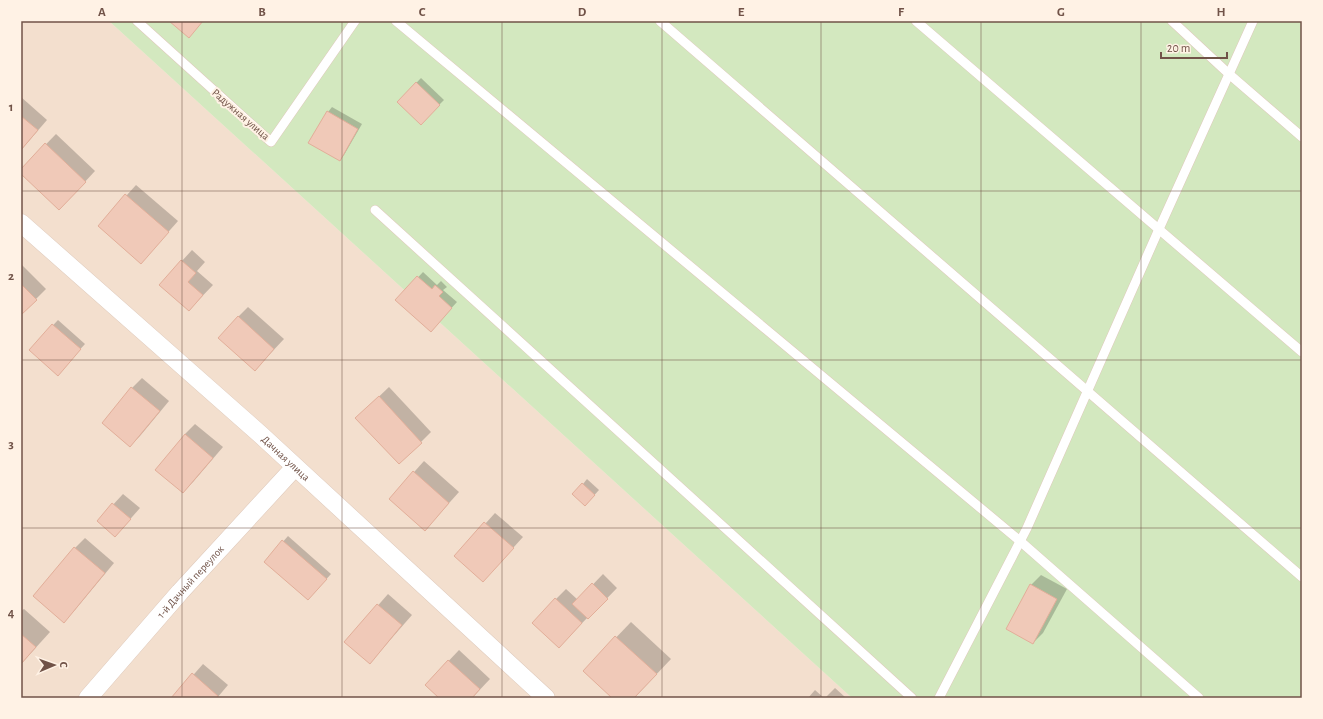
<svg xmlns="http://www.w3.org/2000/svg" width="1323" height="719" font-family="'Alegreya Sans',sans-serif">
<style>
.residential{fill:#f3dfce}
.green{fill:#d3e8bf}
.shadow{fill:#0003}
.building{fill:#f0c9b8;stroke:#e2ae99}
.lines{fill:none;stroke-linecap:round;stroke-linejoin:round}
.service-casing{stroke:#dfcabc;stroke-width:10}
.minor-casing{stroke:#dfcabc;stroke-width:19}
.service{stroke:#fff;stroke-width:9}
.minor{stroke:#fff;stroke-width:18}
.grid{fill:none;stroke:#715348;stroke-width:1;stroke-opacity:0.55}
.labels{text-anchor:middle;stroke-width:4;stroke-linejoin:round;paint-order:stroke}
.street-label{font-size:11px;fill:#715348;stroke:#fff2e5}
.neatline{fill:none;stroke:#715348;stroke-width:1.5}
.grid-label{font-size:13px;text-anchor:middle;font-weight:bold;fill:#715348}
</style>
<rect width="100%" height="100%" fill="#fbeedf"/>
<polygon class="residential" points="21,21 109,21 852,698 21,698"/>
<polygon class="green" points="109,21 1302,21 1302,698 852,698"/>
<g class="shadow">
<polygon points="421,78 444,100 421,123 398,102"/>
<polygon points="21,97 47,120 21,150"/>
<polygon points="332,107 362,124 344,155 340,160 328,112"/>
<polygon points="56,134 95,171 69,199 21,173 21,170"/>
<polygon points="136,185 178,221 141,263 99,226"/>
<polygon points="192,250 205,262 197,271 213,285 189,310 160,285"/>
<polygon points="21,264 46,289 21,314"/>
<polygon points="423,272 437,285 441,281 447,287 443,290 457,302 435,326 397,300"/>
<polygon points="248,307 284,339 255,370 238,317"/>
<polygon points="58,320 85,344 62,369 30,350"/>
<polygon points="142,378 169,401 140,436 130,446 103,423 132,388"/>
<polygon points="389,387 431,432 421,442 367,408"/>
<polygon points="195,424 223,447 193,482 183,492 185,434"/>
<polygon points="424,461 459,492 425,530 390,499"/>
<polygon points="587,479 599,490 590,500 583,484"/>
<polygon points="123,494 140,508 125,525 98,521"/>
<polygon points="495,513 523,537 483,581 456,556"/>
<polygon points="288,536 331,574 313,594 266,561"/>
<polygon points="85,538 114,563 74,611 64,621 75,548"/>
<polygon points="603,574 617,588 588,618 588,617 559,647 556,599 566,589 578,600"/>
<polygon points="1041,575 1067,589 1043,633 1033,643 1031,585"/>
<polygon points="388,594 412,615 370,663 346,642"/>
<polygon points="24,609 50,632 21,664 21,611"/>
<polygon points="631,622 671,659 634,698 613,698 584,671"/>
<polygon points="459,650 490,679 472,698 440,698 426,685"/>
<polygon points="203,664 228,685 217,698 173,698"/>
<polygon points="835,688 845,697 844,698 825,698"/>
<polygon points="815,690 824,698 808,698"/>
</g>
<g class="building">
<polygon points="169,21 203,21 189,38"/>
<polygon points="416,82 440,105 421,125 397,102"/>
<polygon points="327,111 358,129 340,161 308,143"/>
<polygon points="21,116 38,130 21,150"/>
<polygon points="45,143 86,182 59,210 21,174 21,169"/>
<polygon points="125,194 169,232 141,264 98,226"/>
<polygon points="181,260 196,273 188,282 203,295 189,311 159,285"/>
<polygon points="417,276 432,289 435,285 443,292 439,296 452,308 431,332 395,300"/>
<polygon points="21,284 37,300 21,315"/>
<polygon points="238,316 274,349 255,371 218,338"/>
<polygon points="52,324 81,349 58,376 29,350"/>
<polygon points="131,387 160,411 130,447 102,423"/>
<polygon points="379,396 422,443 399,464 355,418"/>
<polygon points="185,434 213,458 183,493 155,470"/>
<polygon points="413,471 449,503 425,531 389,499"/>
<polygon points="582,483 595,495 585,506 572,494"/>
<polygon points="112,503 131,519 115,537 97,521"/>
<polygon points="484,522 514,548 483,582 454,556"/>
<polygon points="282,540 327,579 308,600 264,562"/>
<polygon points="74,547 105,573 64,623 33,596"/>
<polygon points="592,583 608,599 588,619 572,604"/>
<polygon points="1030,584 1057,599 1033,644 1006,629"/>
<polygon points="555,598 582,623 559,648 532,623"/>
<polygon points="377,604 402,625 370,664 344,642"/>
<polygon points="21,634 36,647 21,664"/>
<polygon points="615,636 657,674 634,698 612,698 583,671"/>
<polygon points="448,660 480,689 472,698 439,698 425,685"/>
<polygon points="192,673 218,696 217,698 171,698"/>
</g>
<g class="lines">
<g class="service-casing">
<g id="service">
<polyline points="137,21 271,142 355,21"/>
<polyline points="396,21 1020,541 1199,698"/>
<polyline points="660,21 1302,577"/>
<polyline points="916,21 1302,352"/>
<polyline points="1172,21 1229,74 1302,137"/>
<polyline points="375,210 912,698"/>
<polyline points="939,698 1027,528 1159,229 1253,21"/>
</g>
</g>
<g class="minor-casing">
<g id="minor">
<path id="s1" d="M21 223 261 435 546 698"/>
<path id="s2" d="M88 698 180 592 295 467"/>
</g>
</g>
<use href="#service" class="service"/>
<use href="#minor" class="minor"/>
</g>
<path class="grid" d="M182 21V698M342 21V698M502 21V698M662 21V698M821 21V698M981 21V698M1141 21V698M21 191H1302M21 360H1302M21 528H1302"/>
<g class="labels">
<g class="street-label">
<text transform="translate(241 114) rotate(41)" y="4">Радужная улица</text>
<text dy="4" stroke="none"><textPath href="#s1" startOffset="354">Дачная улица</textPath></text>
<text dy="4" stroke="none"><textPath href="#s2" startOffset="155">1-й Дачный переулок</textPath></text>
</g>
</g>
<rect width="1323" height="719" fill="none" stroke="#fff2e5" stroke-width="44"/>
<g transform="translate(54 665) rotate(88)" stroke="#fff2e5" stroke-width="3" paint-order="stroke">
<path d="M0-3L7 15L0 10L-7 15Z" fill="#715348"/>
<text y="-6" font-size="11" font-weight="bold" text-anchor="middle" fill="#715348">С</text>
</g>
<path d="M1161 52v6h66v-6" fill="none" stroke="#715348" stroke-width="2"/>
<text x="1167" y="52" font-size="12" fill="#715348" stroke="#fff2e5" stroke-width="3" paint-order="stroke">20 m</text>
<rect x="22" y="22" width="1279" height="675" class="neatline"/>
<g class="grid-label">
<text x="102" y="16">A</text>
<text x="262" y="16">B</text>
<text x="422" y="16">C</text>
<text x="582" y="16">D</text>
<text x="741" y="16">E</text>
<text x="901" y="16">F</text>
<text x="1061" y="16">G</text>
<text x="1221" y="16">H</text>
<text x="11" y="111">1</text>
<text x="11" y="280">2</text>
<text x="11" y="448">3</text>
<text x="11" y="617">4</text>
</g>
</svg>
